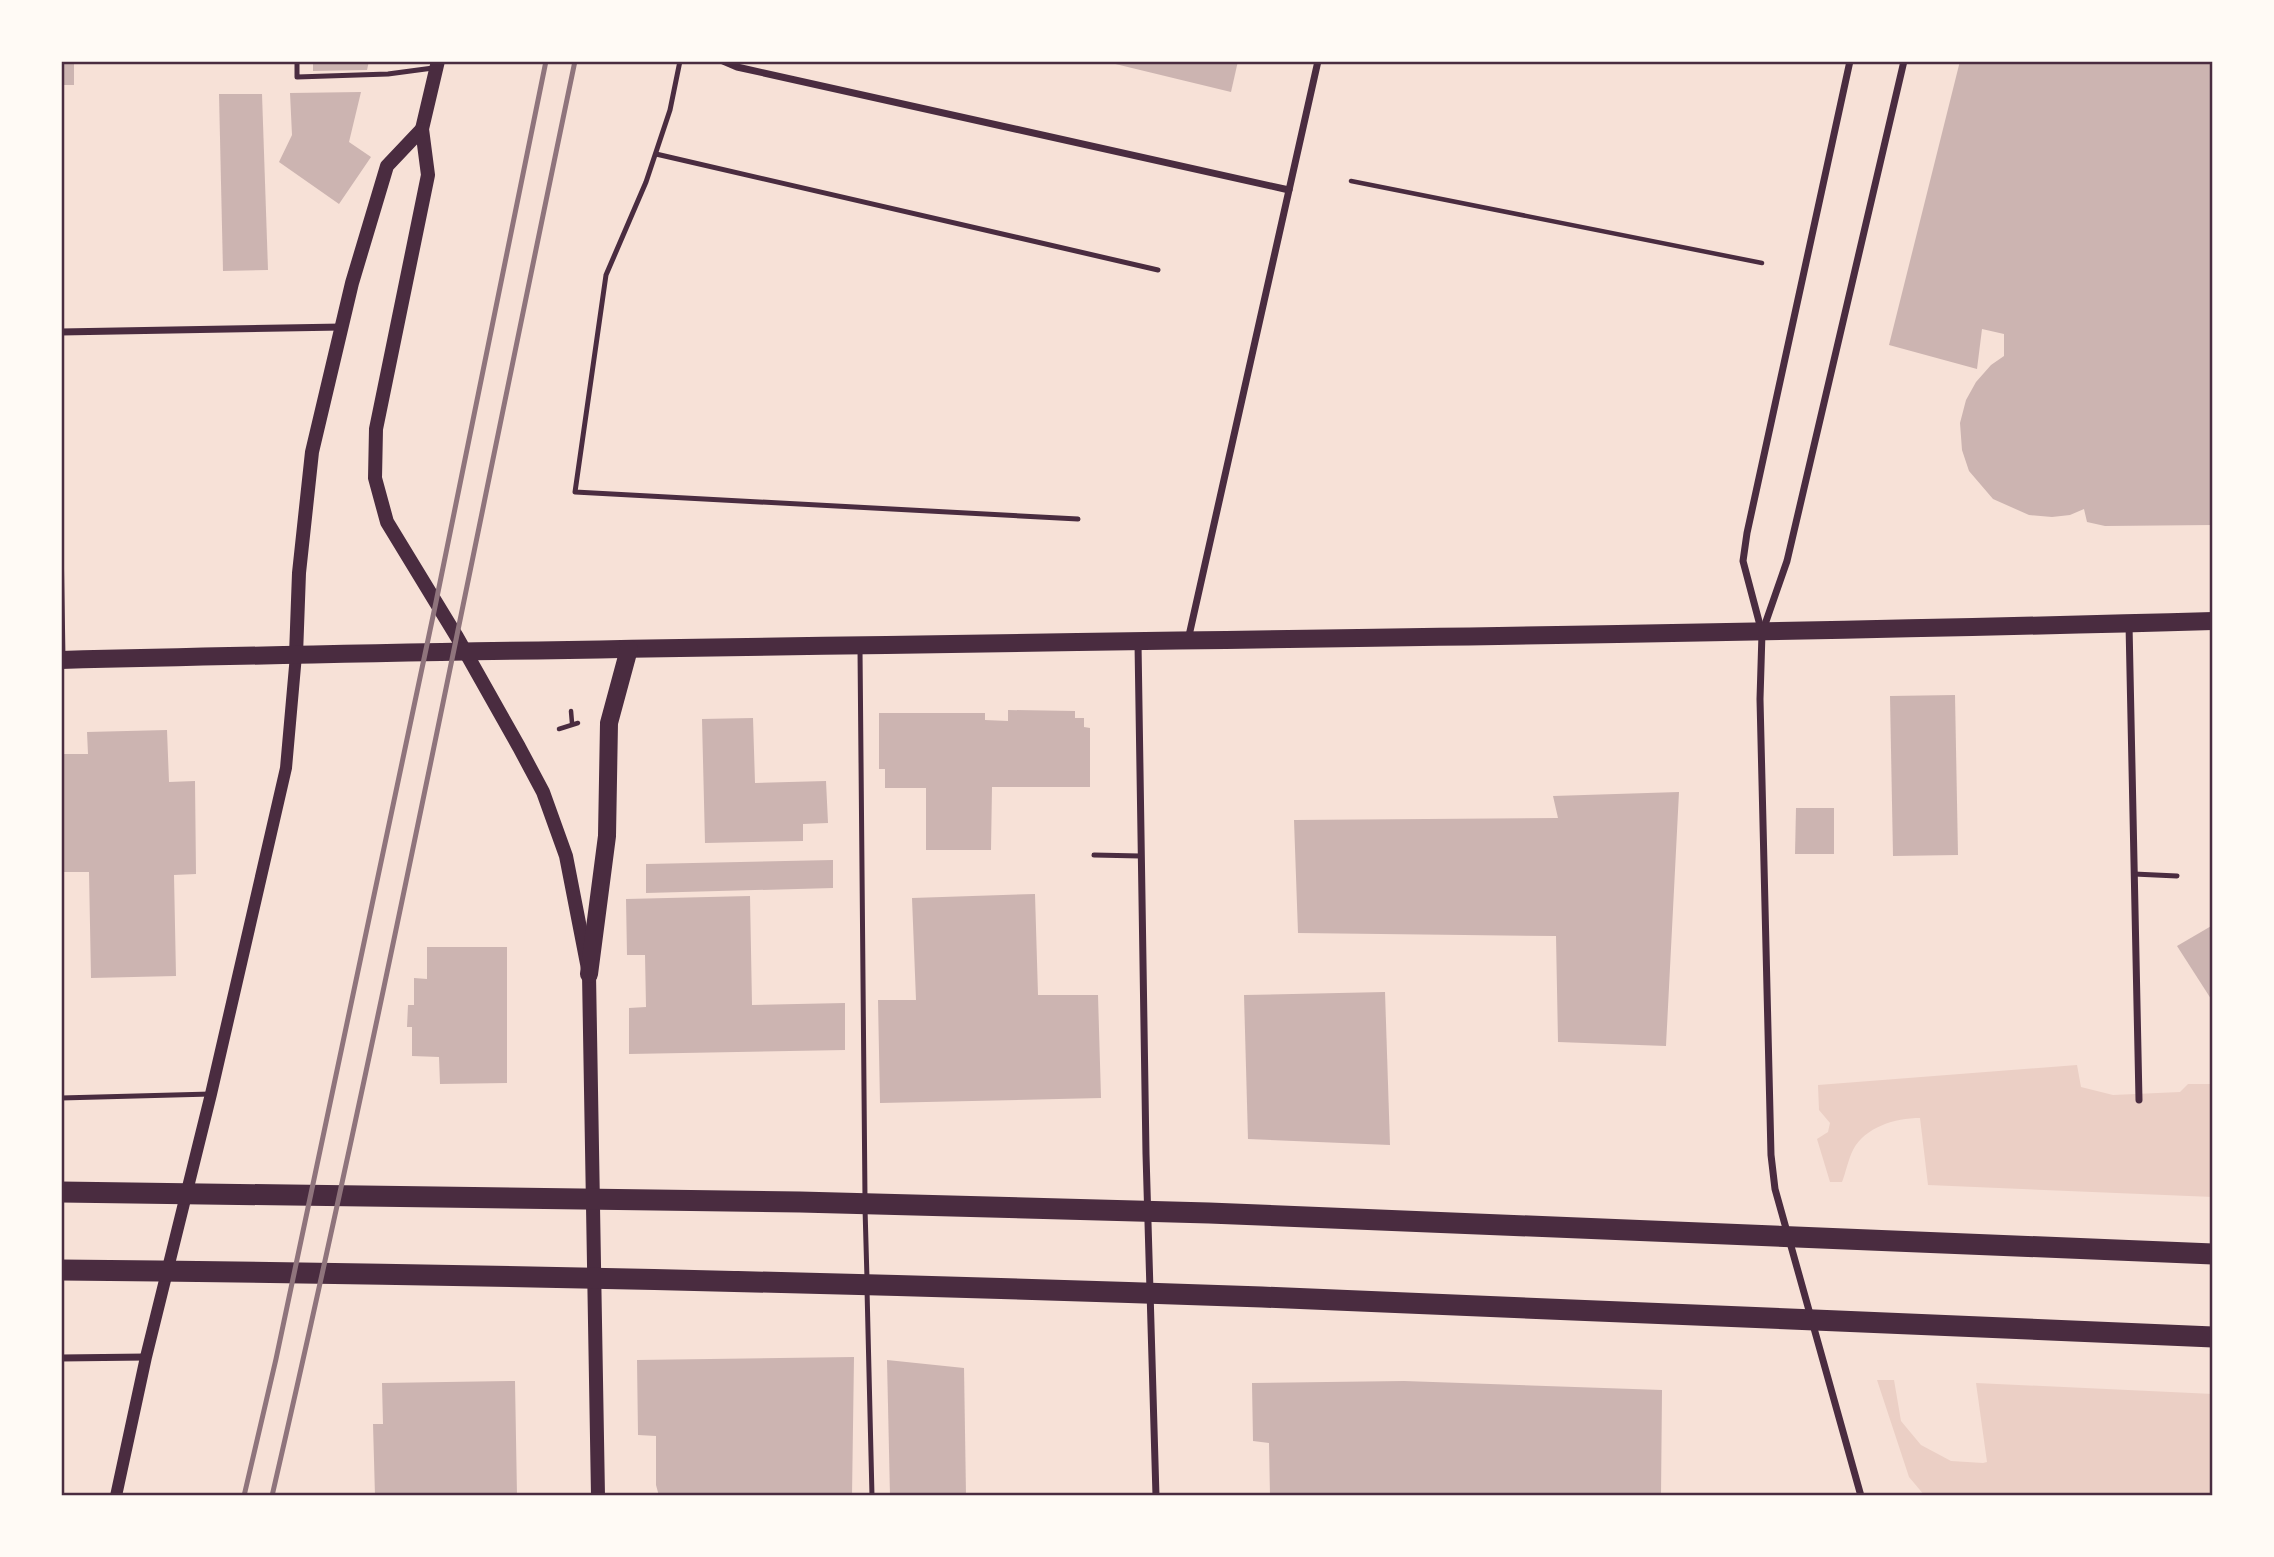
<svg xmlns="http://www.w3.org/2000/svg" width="2274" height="1557" font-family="'Space Grotesk',sans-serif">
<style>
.green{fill:#ebcfc5}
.building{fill:#ccb4b1}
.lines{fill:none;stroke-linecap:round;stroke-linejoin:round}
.path{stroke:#4a2c40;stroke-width:4.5}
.service{stroke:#4a2c40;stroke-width:5}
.minor{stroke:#4a2c40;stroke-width:7}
.tertiary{stroke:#4a2c40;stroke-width:12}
.secondary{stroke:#4a2c40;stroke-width:14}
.primary{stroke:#4a2c40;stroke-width:18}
.motorway{stroke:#4a2c40;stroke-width:21}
.rail{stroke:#8f747c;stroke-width:5}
.neatline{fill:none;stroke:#4a2c40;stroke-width:2.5}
</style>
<rect width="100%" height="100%" fill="#f7e1d7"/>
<g class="green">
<path d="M2077 1065 2081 1087 2113 1095 2180 1092 2188 1084H2213V1197L1928 1185 1920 1118C1895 1118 1865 1127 1853 1150 1848 1160 1846 1172 1842 1182H1830L1817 1139 1828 1132 1830 1123 1819 1110 1818 1085Z"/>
<polygon points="1877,1380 1894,1380 1901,1421 1921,1445 1951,1461 1983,1463 1987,1462 1976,1383 2213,1394 2213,1496 1925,1496 1909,1477"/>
</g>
<g class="building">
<rect x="61" y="61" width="13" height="24"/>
<polygon points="313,61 369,61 367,70 313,71"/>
<polygon points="1103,61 1238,61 1231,92"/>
<polygon points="1960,61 2213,61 2213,525 2105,526 2087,522 2084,509 2070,515 2052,517 2029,515 1993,499 1969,471 1962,450 1960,423 1966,400 1976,382 1991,365 2004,356 2004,334 1982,329 1977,369 1889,345"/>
<polygon points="361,92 349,142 371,157 339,204 279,162 292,135 290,93"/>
<polygon points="219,94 262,94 268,270 223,271"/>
<polygon points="1955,695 1958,855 1893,856 1890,696"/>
<polygon points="1008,710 1075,711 1075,718 1084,718 1084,727 1090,728 1090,787 992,787 991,850 926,850 926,788 885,788 885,769 879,769 879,713 985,713 985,720 1008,721"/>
<polygon points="753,718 755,783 826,781 828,823 803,824 803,841 705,843 702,719"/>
<polygon points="167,730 169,782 195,781 196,874 174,875 176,976 91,978 89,872 62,872 61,754 88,754 87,732"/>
<polygon points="1679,792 1666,1046 1558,1042 1556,936 1298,933 1294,820 1558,818 1553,796"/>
<polygon points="1796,808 1834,808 1834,854 1795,854"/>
<polygon points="833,860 833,888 646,893 646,864"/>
<polygon points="1035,894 1038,995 1098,995 1101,1098 880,1103 878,1000 916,1000 912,898"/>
<polygon points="750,896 752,1005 845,1003 845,1050 629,1054 629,1008 646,1007 645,955 627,955 626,899"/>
<polygon points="2213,925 2213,1002 2177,946"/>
<polygon points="427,947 507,947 507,1083 440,1084 439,1057 412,1056 412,1027 407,1027 408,1005 414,1005 414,978 427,979"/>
<polygon points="1385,992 1390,1145 1248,1139 1244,995"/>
<polygon points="854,1357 852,1496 659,1496 656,1485 656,1436 638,1435 637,1360"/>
<polygon points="887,1360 964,1368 966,1496 890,1496"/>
<polygon points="515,1381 517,1496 375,1496 373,1424 383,1424 382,1383"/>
<polygon points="1404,1381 1662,1390 1661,1496 1270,1496 1269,1443 1253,1441 1252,1383"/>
</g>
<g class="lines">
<g class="path">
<polyline points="1351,181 1762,263"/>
<polyline points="571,711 572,723"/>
<polyline points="559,729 578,723"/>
</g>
<g class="service">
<polyline points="297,61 297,77 388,74 433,68"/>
<polyline points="680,61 670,110 646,182 606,275 575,492 1078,519"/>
<polyline points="656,154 1158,270"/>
<polyline points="61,539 63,658"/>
<polyline points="860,649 865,1199"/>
<polyline points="1094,855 1140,856"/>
<polyline points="2134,874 2177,876"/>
<polyline points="61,1098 211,1094"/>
<polyline points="865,1208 867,1279"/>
<polyline points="867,1289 872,1496"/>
</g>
<g class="minor">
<polyline points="723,61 737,67 1289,190"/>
<polyline points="61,332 342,327"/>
<polyline points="2129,624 2139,1100"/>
<polyline points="1761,629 1743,561 1747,533 1850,61"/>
<polyline points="1188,640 1318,61"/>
<polyline points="1138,643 1146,1154 1156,1496"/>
<polyline points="61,1358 146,1357"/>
<polyline points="1861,1496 1775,1189 1771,1155 1760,699 1762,633 1787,561 1904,61"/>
</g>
<polyline class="tertiary" points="116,1496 146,1357 211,1094 286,768 296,655"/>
<g class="secondary">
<polyline points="438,61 422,129 428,175 376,429 375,478 387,522 457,637 519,747 543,792 566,856 589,974 598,1496"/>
<polyline points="296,655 299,573 312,452 352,283 387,166 422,129"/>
</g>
<g class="primary">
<path d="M61 660C778 642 1496 641 2213 621"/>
<polyline points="589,974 607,836 609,723 629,649"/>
</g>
<g class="motorway">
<polyline points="61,1192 800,1202 1209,1213 2213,1254"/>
<path d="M61 1270C461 1274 862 1283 1262 1297 1579 1309 1896 1324 2213 1337"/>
</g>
<g class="rail">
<polyline points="244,1496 276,1359 436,602 546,61"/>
<path d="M272 1496C382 1020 475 540 575 61"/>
</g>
</g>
<rect width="2274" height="1557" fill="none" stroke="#fffaf5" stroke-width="126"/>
<rect x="63" y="63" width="2148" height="1431" class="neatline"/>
</svg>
